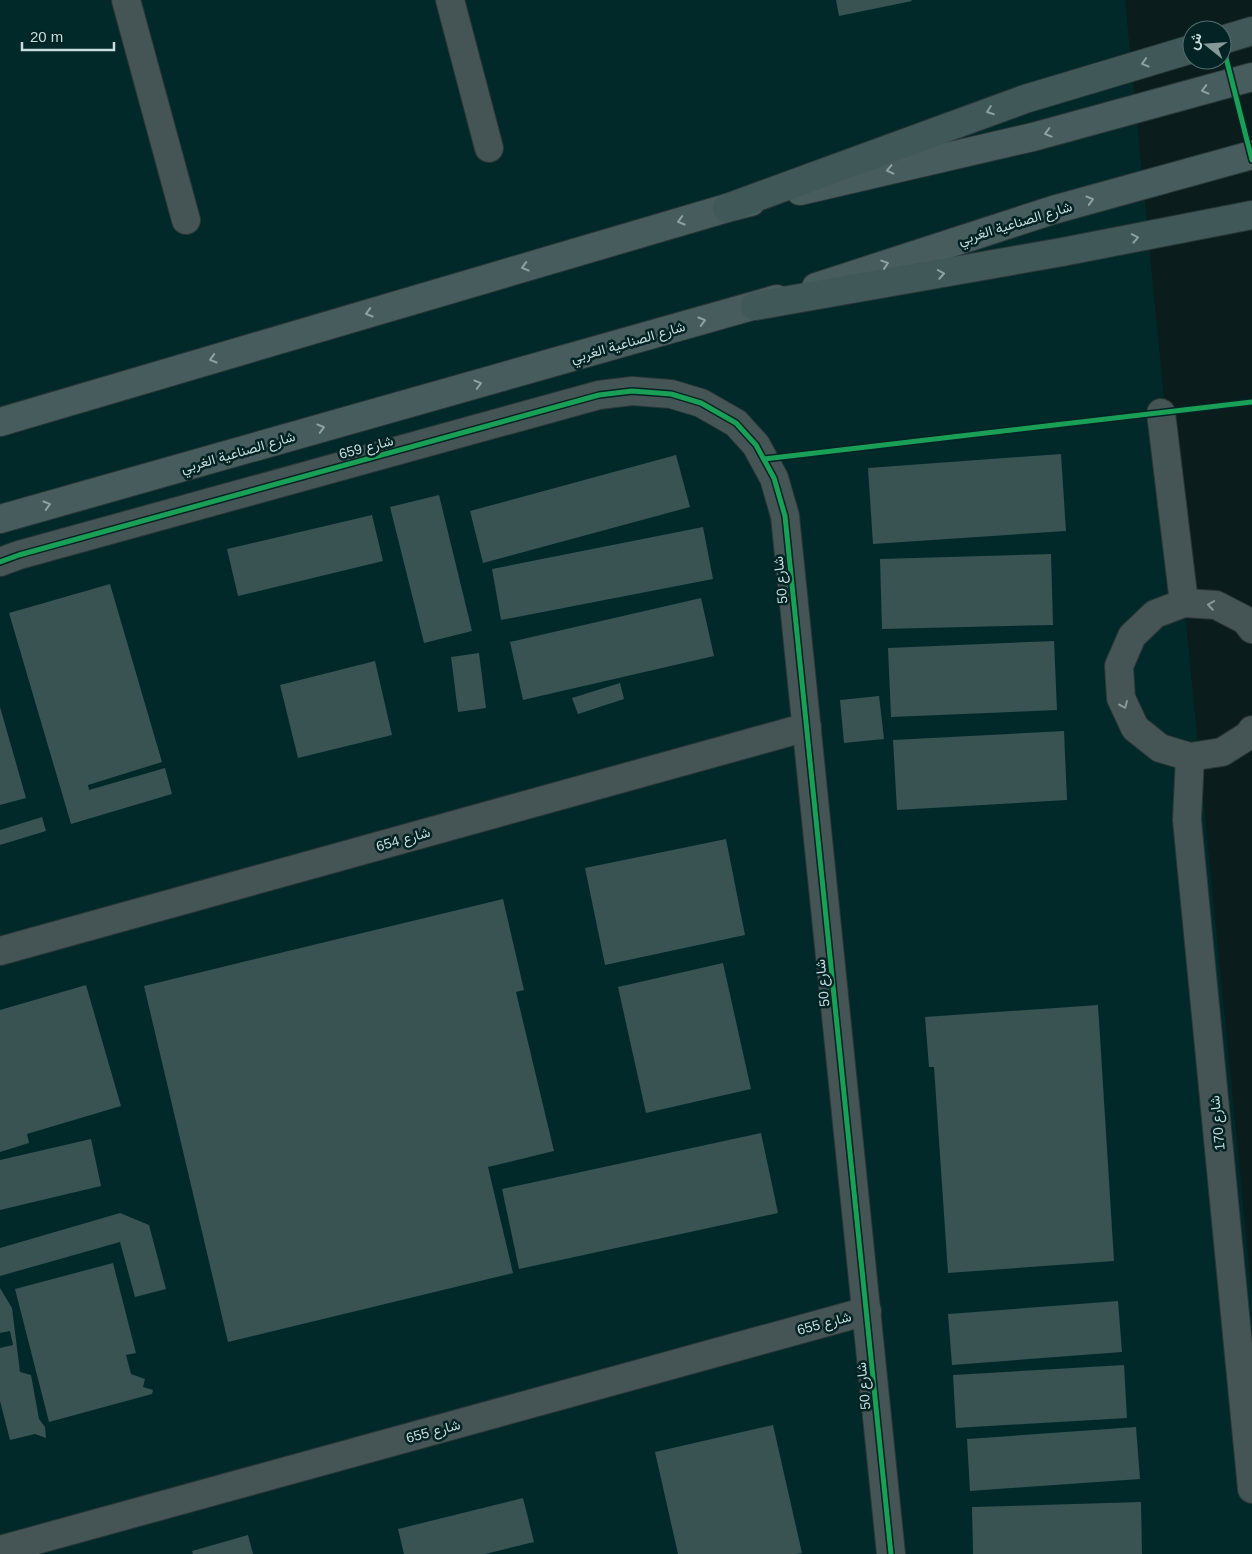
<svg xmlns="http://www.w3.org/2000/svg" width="1252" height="1554" font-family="Helvetica,Vazirmatn,sans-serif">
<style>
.built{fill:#01292a}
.building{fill:#395252}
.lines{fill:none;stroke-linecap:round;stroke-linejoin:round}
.minor-casing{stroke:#2a3636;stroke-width:30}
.major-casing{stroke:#2a3636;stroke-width:30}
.highway-casing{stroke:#2a3636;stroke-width:30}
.minor{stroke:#455454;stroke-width:28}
.major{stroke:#475d5d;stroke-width:28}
.highway{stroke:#405858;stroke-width:28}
.cycleway-casing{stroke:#032324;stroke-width:8}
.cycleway{stroke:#1a9f57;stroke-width:5}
.oneway{stroke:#8aa1a1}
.oneway2{stroke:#8da3a3}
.oneway3{stroke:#869898}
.labels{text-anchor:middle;stroke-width:5;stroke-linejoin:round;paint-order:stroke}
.street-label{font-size:14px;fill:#c7dcdd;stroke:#032324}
</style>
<rect width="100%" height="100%" fill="#0b1c1c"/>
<polygon class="built" points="0,0 1125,0 1252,1295 1252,1554 0,1554"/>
<g class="building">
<polygon points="836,0 911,0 912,1 839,16"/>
<polygon points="1061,454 1066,531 873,544 868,468"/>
<polygon points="676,455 690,507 483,563 470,511"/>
<polygon points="439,495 472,631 424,643 390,507"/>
<polygon points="372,515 383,561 238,596 227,549"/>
<polygon points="703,527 713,579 501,620 492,569"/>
<polygon points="1051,554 1053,625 882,629 880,559"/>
<polygon points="110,584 162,762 88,785 89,790 165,768 172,794 71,824 9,613"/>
<polygon points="701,598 714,656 523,700 510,642"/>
<polygon points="1054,641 1057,710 891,717 888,648"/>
<polygon points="479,653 486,708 458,712 451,657"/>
<polygon points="375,661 392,735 298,758 280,685"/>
<polygon points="620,683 624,699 578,714 572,698"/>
<polygon points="879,696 884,739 844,743 840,700"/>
<polygon points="0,707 26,798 0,805"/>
<polygon points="1064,731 1067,800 897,810 893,740"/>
<polygon points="42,817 46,831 0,845 0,830"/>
<polygon points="726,839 745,935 605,965 585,868"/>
<polygon points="503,899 524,990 516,992 554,1151 488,1167 513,1273 228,1342 144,986"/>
<polygon points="723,963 751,1089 646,1113 618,987"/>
<polygon points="86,985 121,1106 27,1134 29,1143 0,1152 0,1010"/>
<polygon points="1098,1005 1114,1261 948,1273 934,1067 929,1067 925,1017"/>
<polygon points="761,1133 778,1213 519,1269 502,1189"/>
<polygon points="91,1139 101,1186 0,1210 0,1160"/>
<polygon points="120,1213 149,1225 166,1289 135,1297 120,1242 0,1276 0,1248"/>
<polygon points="113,1263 136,1353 126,1355 131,1374 145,1379 143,1387 153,1390 152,1394 49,1422 15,1289"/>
<polygon points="0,1288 12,1308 20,1372 31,1375 39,1419 45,1427 46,1438 35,1434 10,1440 0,1401 0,1348 13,1345 10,1331 0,1333"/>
<polygon points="1118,1301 1122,1352 952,1365 948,1314"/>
<polygon points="1124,1365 1127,1418 956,1428 953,1375"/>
<polygon points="773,1425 802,1553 796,1554 678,1554 655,1452"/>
<polygon points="1136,1427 1140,1479 970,1491 967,1439"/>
<polygon points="523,1498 534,1542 485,1554 404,1554 398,1529"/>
<polygon points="1141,1502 1142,1554 973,1554 972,1507"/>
<polygon points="248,1535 253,1554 193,1554 192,1551"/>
</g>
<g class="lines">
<g class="minor-casing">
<g id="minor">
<polyline points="126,0 186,220"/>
<polyline points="450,0 489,148"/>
<polyline points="1161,413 1184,603"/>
<polyline points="0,562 19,555 599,395 632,391 671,394 701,403 736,423 756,445 774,478 785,516 891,1554"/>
<polyline points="1252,629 1245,620 1216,605 1184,603 1155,614 1132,636 1119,666 1121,698 1135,728 1160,748 1190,757 1222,752 1249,735 1252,730"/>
<polyline points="1190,757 1187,820 1252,1489"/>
<polyline points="0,951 807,727"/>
<polyline points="0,1550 867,1311"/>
</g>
</g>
<g class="major-casing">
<g id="major">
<polyline points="800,191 1033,137 1252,77"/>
<polyline points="816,287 1053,210 1252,155"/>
<polyline points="0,422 727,208 751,202"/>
<polyline points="0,519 777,299"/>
</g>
</g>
<g class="highway-casing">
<g id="highway">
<polyline points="1222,40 1252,31"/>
<polyline points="727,208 1025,99 1192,49"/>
<polyline points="755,306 1062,252 1252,215"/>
</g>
</g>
<use href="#minor" class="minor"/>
<use href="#major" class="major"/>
<use href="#highway" class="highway"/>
<g class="cycleway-casing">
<g id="cycleway">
<polyline points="1222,42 1252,160"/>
<polyline points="764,459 1252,402"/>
<polyline points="0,562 19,555 599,395 632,391 671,394 701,403 736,423 756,445 774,478 785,516 891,1554"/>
</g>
</g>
<use href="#cycleway" class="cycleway"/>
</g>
<defs><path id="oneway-chevron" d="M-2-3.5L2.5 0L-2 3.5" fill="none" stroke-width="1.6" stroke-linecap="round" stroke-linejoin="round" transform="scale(1.25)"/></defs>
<g class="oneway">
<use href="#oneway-chevron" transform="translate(1145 63) rotate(163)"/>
<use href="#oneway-chevron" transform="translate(990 111) rotate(160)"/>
<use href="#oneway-chevron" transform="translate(1135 238) rotate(-11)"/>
<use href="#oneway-chevron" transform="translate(941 274) rotate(-10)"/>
</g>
<g class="oneway2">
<use href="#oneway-chevron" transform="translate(1205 90) rotate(165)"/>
<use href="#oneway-chevron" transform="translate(1048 133) rotate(165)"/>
<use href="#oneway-chevron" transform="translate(890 170) rotate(167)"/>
<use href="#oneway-chevron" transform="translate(1090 200) rotate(-16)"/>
<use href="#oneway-chevron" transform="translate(681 221) rotate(164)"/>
<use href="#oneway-chevron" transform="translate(885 264) rotate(-18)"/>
<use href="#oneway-chevron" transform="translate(525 267) rotate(164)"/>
<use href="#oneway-chevron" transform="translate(369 313) rotate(164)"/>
<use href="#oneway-chevron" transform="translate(702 321) rotate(-16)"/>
<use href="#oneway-chevron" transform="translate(213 359) rotate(164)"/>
<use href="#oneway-chevron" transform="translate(478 384) rotate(-16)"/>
<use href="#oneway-chevron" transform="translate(321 428) rotate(-16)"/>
<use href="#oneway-chevron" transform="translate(47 505) rotate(-16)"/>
</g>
<g class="oneway3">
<use href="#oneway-chevron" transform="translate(1211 605) rotate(-171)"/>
<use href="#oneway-chevron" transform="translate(1124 705) rotate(66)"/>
</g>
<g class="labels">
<g class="street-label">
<text transform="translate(1015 223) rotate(-17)" y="5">شارع الصناعية الغربي</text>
<text transform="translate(628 342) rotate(-16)" y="5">شارع الصناعية الغربي</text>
<text transform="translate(366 447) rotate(-15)" y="5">شارع 659</text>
<text transform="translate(238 452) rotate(-16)" y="5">شارع الصناعية الغربي</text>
<text transform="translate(780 580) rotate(-96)" y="5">شارع 50</text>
<text transform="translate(403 839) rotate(-16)" y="5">شارع 654</text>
<text transform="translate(822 983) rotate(-96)" y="5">شارع 50</text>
<text transform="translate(1217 1123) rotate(-96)" y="5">شارع 170</text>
<text transform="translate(824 1323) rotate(-15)" y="5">شارع 655</text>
<text transform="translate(863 1386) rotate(-96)" y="5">شارع 50</text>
<text transform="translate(433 1431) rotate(-15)" y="5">شارع 655</text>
</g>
</g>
<g transform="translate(1207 45) rotate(287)"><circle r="24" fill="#032324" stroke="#516d6e"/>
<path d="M0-4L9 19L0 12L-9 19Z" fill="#859999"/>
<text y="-8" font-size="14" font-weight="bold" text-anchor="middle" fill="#c7dcdd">ش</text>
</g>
<path d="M22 42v8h92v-8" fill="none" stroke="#c7dcdd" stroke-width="2.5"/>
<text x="30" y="42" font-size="15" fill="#c7dcdd" stroke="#032324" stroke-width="4" paint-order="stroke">20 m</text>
</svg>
